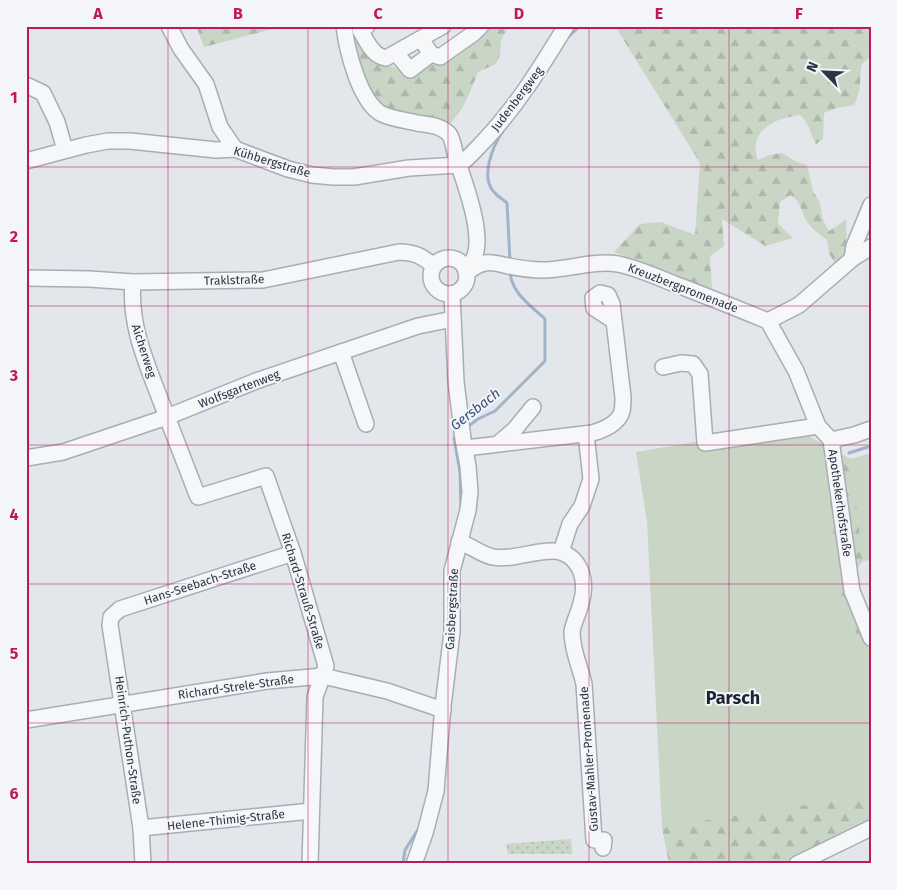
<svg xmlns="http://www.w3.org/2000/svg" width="897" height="890" font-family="'Fira Sans',sans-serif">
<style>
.green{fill:#c9d5c5}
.forest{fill:url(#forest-firs)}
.park{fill:url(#park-dots)}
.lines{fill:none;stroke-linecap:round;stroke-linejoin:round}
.stream{stroke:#a0b3ca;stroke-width:3}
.minor-casing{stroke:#a8adb5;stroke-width:18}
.minor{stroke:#f6f7f9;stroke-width:15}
.grid{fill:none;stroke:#c2185b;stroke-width:1;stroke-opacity:0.55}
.labels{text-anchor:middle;stroke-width:4;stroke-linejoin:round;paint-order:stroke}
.street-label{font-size:12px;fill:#2b3443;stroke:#f3f5f8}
.water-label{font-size:14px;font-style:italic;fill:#365177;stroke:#f3f5f8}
.district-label{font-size:18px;font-weight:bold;fill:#1d2534;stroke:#f3f5f8}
.neatline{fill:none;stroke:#c2185b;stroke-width:2}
.grid-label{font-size:16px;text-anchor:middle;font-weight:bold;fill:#c2185b}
</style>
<defs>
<pattern id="forest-firs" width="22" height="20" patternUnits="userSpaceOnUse" patternTransform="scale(1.25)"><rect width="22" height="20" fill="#c9d5c5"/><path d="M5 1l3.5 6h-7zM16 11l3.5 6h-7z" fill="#adb7aa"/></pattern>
<pattern id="park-dots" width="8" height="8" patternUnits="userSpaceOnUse" patternTransform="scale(1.25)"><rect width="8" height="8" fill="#c9d5c5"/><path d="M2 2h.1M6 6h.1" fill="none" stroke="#adb7aa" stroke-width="1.8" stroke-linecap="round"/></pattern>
</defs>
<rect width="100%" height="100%" fill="#e3e6eb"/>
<g class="green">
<polygon points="804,433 819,442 826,461 839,593 871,672 871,795 662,827 647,521 636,452 700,441"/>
<polygon points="871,453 871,560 863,561 851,459"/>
</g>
<g class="forest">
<polygon points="196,26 284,26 204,47"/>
<path d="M336 26H355L368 55 374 64 394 67 406 75 415 73 448 58 479 26H509L501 40 500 55 496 64 478 72C469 93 460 127 433 131 427 132 389 120 380 118L340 44Z"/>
<path d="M615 26H871V57L862 64C859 78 862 91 854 105L837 108 824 113 823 139 816 144C809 132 811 126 800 115 776 118 747 130 758 160L769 155 782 153 797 162 807 165 813 191 820 203 823 220 829 231 846 220 847 259 836 266 829 253 827 240C819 234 809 227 805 218 799 205 802 205 791 195L780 202 778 224 793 238 765 246 722 219 724 246 710 256 712 289 614 252 640 224 661 222 695 235 700 163Z"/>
<polygon points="819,442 851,459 863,561 857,569 860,597 871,621 871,672 839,593 826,461"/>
<polygon points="871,795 871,833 809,864 669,864 662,827"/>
</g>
<polygon class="park" points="571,839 572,854 508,854 506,844"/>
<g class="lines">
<g class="stream">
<polyline points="566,39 580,26"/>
<path d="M503 131C493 146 479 178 495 193 498 197 503 199 507 203L510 261"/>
<path d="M466 428 478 419 495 411 545 361V319C530 305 510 292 510 270"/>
<polyline points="458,435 454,438 460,472 461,509"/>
<polyline points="849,453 871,446"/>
<polyline points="403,864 405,850 419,828"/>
</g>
<g class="minor-casing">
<g id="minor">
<polyline points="169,26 181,49 206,84 220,127 235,149"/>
<path d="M344 26C347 51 359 99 380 113 391 119 405 120 417 123 428 125 441 125 449 134 454 141 454 152 457 160 464 182 493 253 465 268"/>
<path d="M367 26 360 30C367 41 372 56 386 58L443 26"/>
<polyline points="396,53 410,70 431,54 421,39"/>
<polyline points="431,54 440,57 474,33 481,26"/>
<polyline points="26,85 43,93 57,122 65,150"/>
<polyline points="26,161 86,145 108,141 130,141 216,150 235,149 288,169 312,175 333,177 354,177 409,168 459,165"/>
<path d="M459 165C469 158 476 149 484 141 517 106 541 67 566 26"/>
<circle cx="449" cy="276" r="18"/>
<polyline points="852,259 854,246 871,205"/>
<path d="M466 273C483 260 489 261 508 266 519 268 531 270 542 270 567 270 593 260 618 264 637 268 655 276 672 283 704 295 736 308 768 321L799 305 852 259 871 247"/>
<path d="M26 278 89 279 133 282 263 280 399 252C414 252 422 256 434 266"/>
<path d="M133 282C129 326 147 364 162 404 174 435 186 466 198 497L266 476 293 553 326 666 315 697 310 864"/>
<polyline points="768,321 796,371 818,426 831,440 852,591 871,638"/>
<polyline points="341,352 366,424"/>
<polyline points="663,367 681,363 693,364 700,374 705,443 818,426"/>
<polyline points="831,440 854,435 871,429"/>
<polyline points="500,442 515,429 533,407"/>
<path d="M466 448 592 433C604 430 619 423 622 411 623 407 623 401 623 397L612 304 608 295 600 293 593 298 594 308 614 321"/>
<polyline points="26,458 63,452 167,417 256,381 418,326 453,319"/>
<path d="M459 542C471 545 481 555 493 557 514 561 543 547 561 552 583 560 587 584 581 603 579 613 573 623 572 632 572 651 580 666 584 684L594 840H604L603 848"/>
<polyline points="561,552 570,524 582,506 591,479 586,434"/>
<polyline points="26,720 267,681 323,676 387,691 443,710"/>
<polyline points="141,828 311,811"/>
<polyline points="143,864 141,828 110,625 111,617 120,609 293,553"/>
<polyline points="414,864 425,833 436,791 443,706 452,632 452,571 468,510 470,492 468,466 463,439 456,382 452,294"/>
<polyline points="797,864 871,828"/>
</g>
</g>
<use href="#minor" class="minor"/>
</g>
<path class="grid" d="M168 26V864M308 26V864M448 26V864M589 26V864M729 26V864M26 167H871M26 306H871M26 445H871M26 584H871M26 723H871"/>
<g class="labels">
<g class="street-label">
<text transform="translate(517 99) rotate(-53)" y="4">Judenbergweg</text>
<text transform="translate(272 162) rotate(17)" y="4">Kühbergstraße</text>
<text transform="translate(234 280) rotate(-2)" y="4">Traklstraße</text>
<text transform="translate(683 288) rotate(21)" y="4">Kreuzbergpromenade</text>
<text transform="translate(144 351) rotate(72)" y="4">Aicherweg</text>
<text transform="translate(239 389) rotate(-21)" y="4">Wolfsgartenweg</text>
<text transform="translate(840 503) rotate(82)" y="4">Apothekerhofstraße</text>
<text transform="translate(200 583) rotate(-18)" y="4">Hans-Seebach-Straße</text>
<text transform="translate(303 591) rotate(73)" y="4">Richard-Strauß-Straße</text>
<text transform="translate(452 609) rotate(-87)" y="4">Gaisbergstraße</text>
<text transform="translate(236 687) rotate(-8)" y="4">Richard-Strele-Straße</text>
<text transform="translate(128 740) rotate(82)" y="4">Heinrich-Puthon-Straße</text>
<text transform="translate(589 759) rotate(-94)" y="4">Gustav-Mahler-Promenade</text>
<text transform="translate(226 820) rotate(-6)" y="4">Helene-Thimig-Straße</text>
</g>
<g class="water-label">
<text transform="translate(475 409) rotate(-38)" y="5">Gersbach</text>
</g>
<g class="district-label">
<text x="733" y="704">Parsch</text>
</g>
</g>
<rect width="897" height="890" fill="none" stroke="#f3f5f8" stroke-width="55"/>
<g transform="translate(824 72) rotate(294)" stroke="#f3f5f8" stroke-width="4" paint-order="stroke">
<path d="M0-4L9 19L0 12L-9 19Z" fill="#2b3443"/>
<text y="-8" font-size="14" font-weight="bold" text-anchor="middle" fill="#2b3443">N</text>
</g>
<rect x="28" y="28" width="842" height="834" class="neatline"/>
<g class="grid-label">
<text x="98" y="19">A</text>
<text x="238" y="19">B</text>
<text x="378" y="19">C</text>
<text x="519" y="19">D</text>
<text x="659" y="19">E</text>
<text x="799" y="19">F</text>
<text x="14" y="103">1</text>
<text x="14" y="242">2</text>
<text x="14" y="381">3</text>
<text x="14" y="520">4</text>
<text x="14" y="659">5</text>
<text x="14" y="799">6</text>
</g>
</svg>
